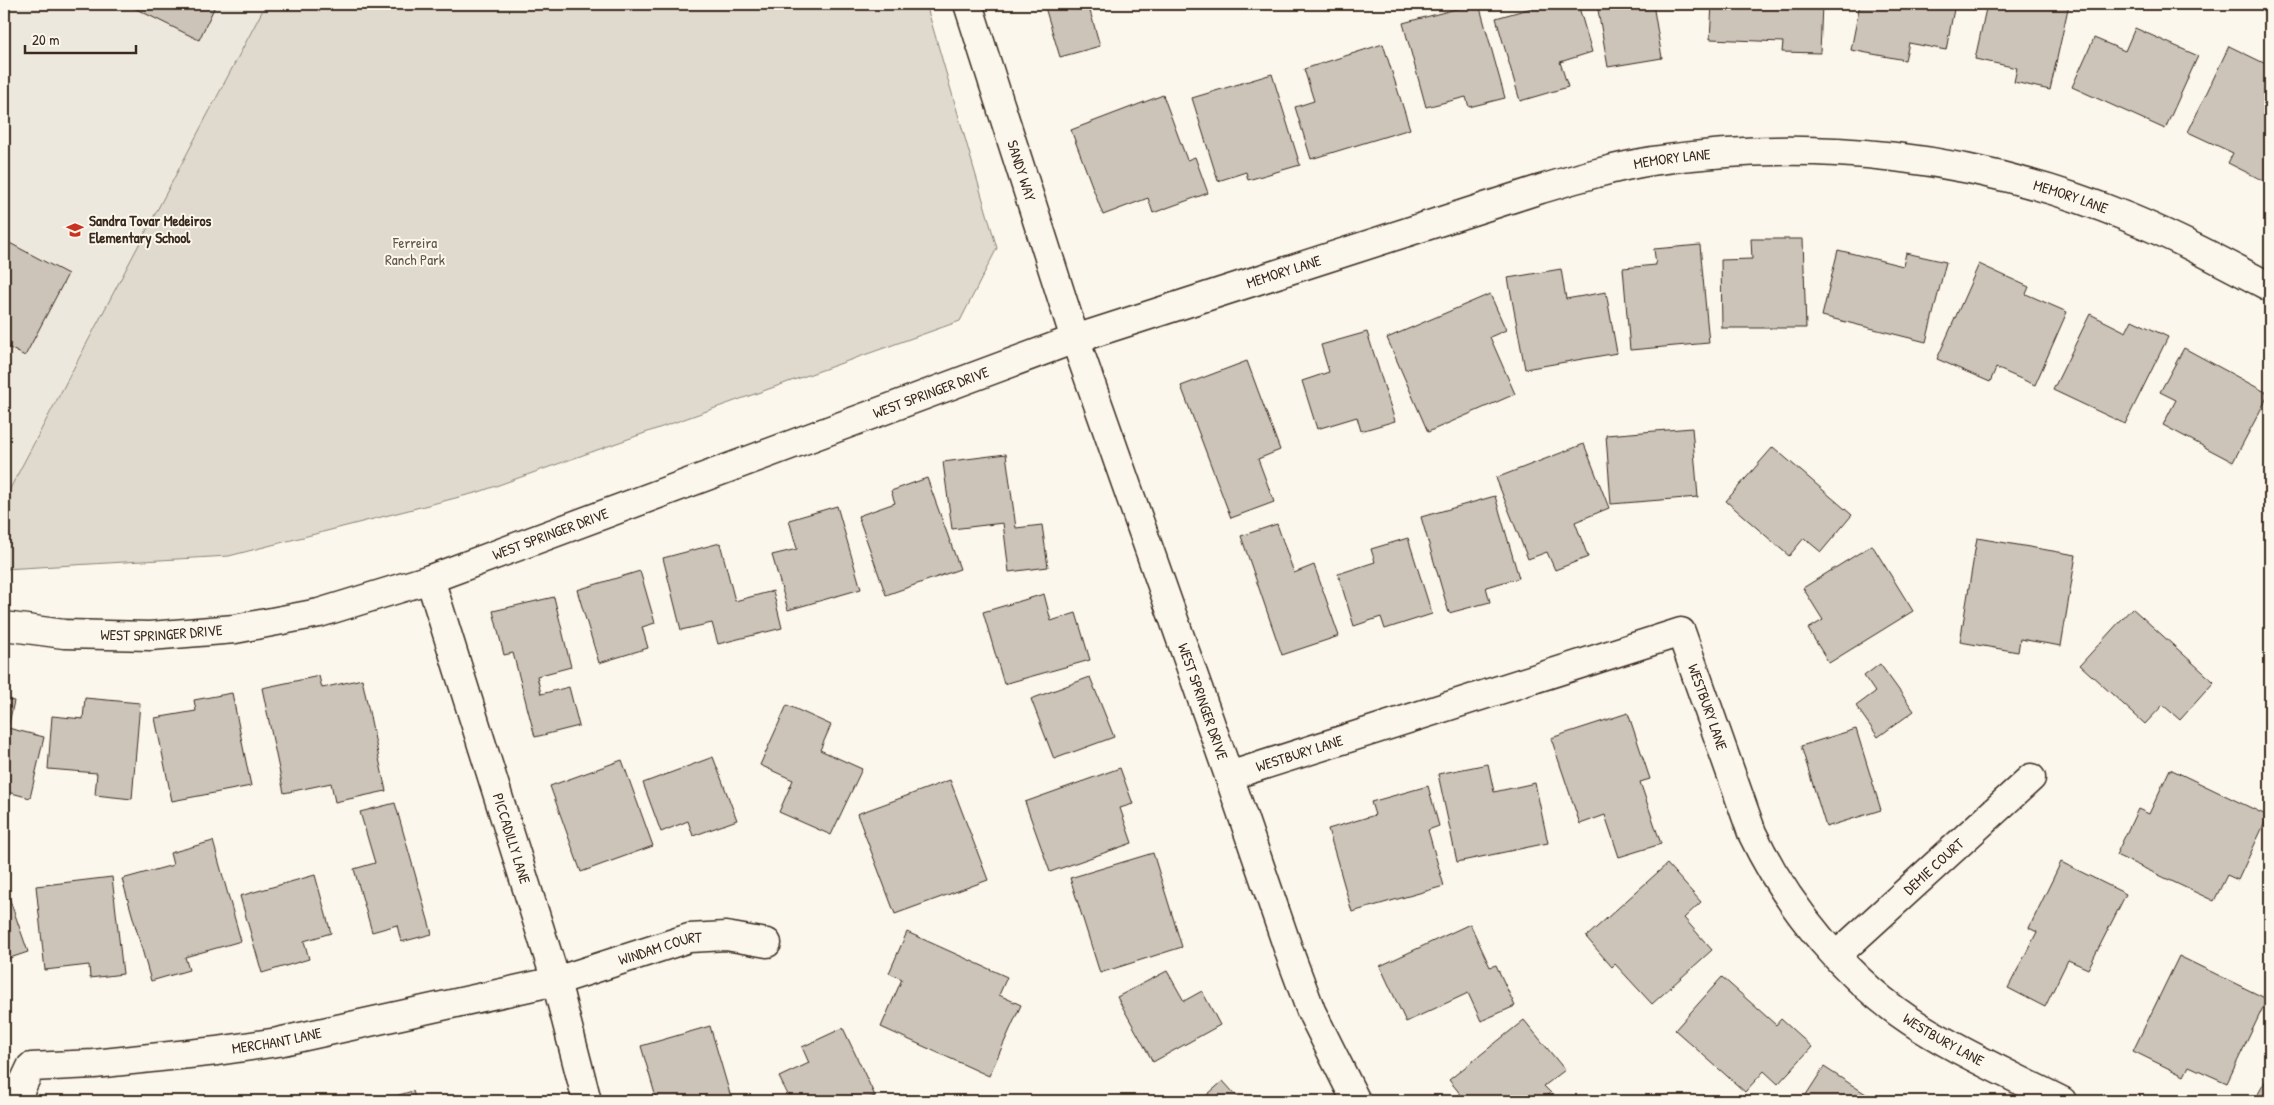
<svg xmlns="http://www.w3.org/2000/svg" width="2274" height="1105" font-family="'Patrick Hand',sans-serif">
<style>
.built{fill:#ede8dd}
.green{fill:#dfd9ce;stroke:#8d8276}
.building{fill:#ccc4b9;stroke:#3b2a1e}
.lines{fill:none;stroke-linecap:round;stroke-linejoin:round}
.minor-casing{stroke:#3b2a1e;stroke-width:31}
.minor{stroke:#fbf7ec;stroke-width:28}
.labels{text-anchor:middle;stroke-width:4;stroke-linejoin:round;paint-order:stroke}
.street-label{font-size:15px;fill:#3b2a1e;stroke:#fbf7ec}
.poi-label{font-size:15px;font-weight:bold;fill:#3b2a1e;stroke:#fbf7ec;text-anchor:start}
.park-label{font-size:15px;fill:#64564a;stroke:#fbf7ec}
</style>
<rect width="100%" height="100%" fill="#fbf7ec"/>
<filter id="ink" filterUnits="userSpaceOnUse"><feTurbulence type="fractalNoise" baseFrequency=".02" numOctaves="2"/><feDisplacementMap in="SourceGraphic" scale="10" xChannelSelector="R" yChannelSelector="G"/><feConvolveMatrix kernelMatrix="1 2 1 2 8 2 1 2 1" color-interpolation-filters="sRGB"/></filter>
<g filter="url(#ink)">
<polygon class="built" points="4,4 266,4 4,500"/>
<polygon class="green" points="266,4 926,4 997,248 960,321 479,492 229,556 4,569 4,500"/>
<g class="building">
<polygon points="126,4 216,4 199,40"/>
<polygon points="1044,4 1088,4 1100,46 1060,57"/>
<polygon points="1475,4 1479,4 1505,98 1469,107 1466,97 1426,107 1403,23"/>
<polygon points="1546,4 1578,4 1592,52 1560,62 1568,87 1520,101 1496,18"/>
<polygon points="1597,4 1653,4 1662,58 1608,67"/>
<polygon points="1712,4 1822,4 1820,53 1782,52 1783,42 1710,39"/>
<polygon points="1860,4 1955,4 1946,50 1909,43 1905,60 1851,50"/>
<polygon points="1987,4 2069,4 2050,90 2014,82 2017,68 1975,59"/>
<polygon points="2135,28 2198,56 2165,129 2072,87 2094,38 2125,51"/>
<polygon points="1383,44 1410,129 1311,159 1295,107 1314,101 1304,69"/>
<polygon points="2229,46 2270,66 2270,184 2228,163 2233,153 2188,132"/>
<polygon points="1272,74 1300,165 1248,180 1246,172 1218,181 1192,98"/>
<polygon points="1163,95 1187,160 1195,157 1208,193 1153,213 1148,198 1103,215 1071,130"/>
<polygon points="1751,239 1803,239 1806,328 1722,328 1721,260 1752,259"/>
<polygon points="4,240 68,274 25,356 4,345"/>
<polygon points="1700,245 1709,343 1630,350 1623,268 1656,265 1654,249"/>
<polygon points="1838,250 1903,266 1906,253 1946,262 1926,342 1822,316"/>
<polygon points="1979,264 2029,287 2026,294 2067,312 2035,385 1996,368 1990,382 1937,359"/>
<polygon points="1561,269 1566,299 1606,292 1617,353 1525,369 1508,278"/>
<polygon points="1490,294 1506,330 1490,337 1515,394 1428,432 1387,338"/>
<polygon points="2090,314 2126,332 2132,320 2168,337 2125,424 2053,390"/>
<polygon points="1367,332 1395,421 1361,431 1357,417 1317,429 1302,381 1329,372 1321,345"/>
<polygon points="2184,348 2269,394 2233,462 2163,425 2176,400 2160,392"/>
<polygon points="1247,361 1280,450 1258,459 1274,502 1231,518 1181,386"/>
<polygon points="1692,428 1698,497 1611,504 1606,435"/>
<polygon points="1584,444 1609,508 1575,522 1588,557 1555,570 1547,552 1528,559 1496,478"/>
<polygon points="1773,447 1852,515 1821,552 1804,538 1789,556 1726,501"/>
<polygon points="1006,454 1016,528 1042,525 1048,567 1009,572 1003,523 952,529 943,462"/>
<polygon points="927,478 960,569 886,595 858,516 895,503 891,491"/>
<polygon points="1495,496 1519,578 1486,587 1490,602 1449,613 1421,517"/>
<polygon points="837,506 861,589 788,610 772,555 797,549 789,520"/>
<polygon points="1277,524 1294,573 1314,565 1339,636 1282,655 1241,536"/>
<polygon points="1408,538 1432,614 1385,629 1381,617 1354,626 1338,574 1375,562 1371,549"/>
<polygon points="1977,538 2076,555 2061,646 2020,639 2018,652 1960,642"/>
<polygon points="720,543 735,601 773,591 782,628 718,644 712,623 681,630 663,558"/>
<polygon points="1872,545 1913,611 1829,663 1808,629 1823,620 1803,588"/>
<polygon points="640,571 655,623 642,627 648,648 599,663 577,590"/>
<polygon points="1044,594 1051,621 1076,613 1090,660 1004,684 983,612"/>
<polygon points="554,597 571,667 537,676 541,694 569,687 579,726 535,737 513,653 504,655 493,611"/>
<polygon points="2132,608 2214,682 2180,720 2163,705 2145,724 2080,665"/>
<polygon points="1880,664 1914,711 1878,737 1856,706 1875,692 1864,676"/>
<polygon points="319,676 322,688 362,679 386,791 335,802 331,783 284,793 262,688"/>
<polygon points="1090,677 1114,737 1054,759 1031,699"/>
<polygon points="232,693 251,786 172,801 155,718 196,711 194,700"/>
<polygon points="85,698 140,703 132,799 95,795 97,773 48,769 52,716 83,719"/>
<polygon points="4,699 14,701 8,728 44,737 30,798 4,791"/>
<polygon points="787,705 831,725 820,750 862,769 831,835 779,812 793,780 760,765"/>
<polygon points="1628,713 1650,779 1640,782 1661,844 1619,857 1605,815 1580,824 1551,738"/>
<polygon points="1856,729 1881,810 1826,827 1801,746"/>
<polygon points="713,757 737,820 693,836 688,821 661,832 643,783"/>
<polygon points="622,760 653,846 581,872 550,786"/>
<polygon points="1488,764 1494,792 1535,783 1548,843 1457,862 1438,774"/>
<polygon points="1120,768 1133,804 1120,808 1132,843 1050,872 1025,802"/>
<polygon points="2170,769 2268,816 2238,880 2227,875 2214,901 2116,855 2138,809 2149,814"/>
<polygon points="950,780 988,880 895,914 857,814"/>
<polygon points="1428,786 1439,826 1428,830 1444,886 1352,912 1328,829 1375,815 1371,802"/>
<polygon points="395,803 432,934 401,942 397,925 372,932 354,869 375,863 360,812"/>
<polygon points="213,841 241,941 185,957 189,970 151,981 122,879 173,865 170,853"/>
<polygon points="1153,853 1182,947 1100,973 1070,878"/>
<polygon points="2061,862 2126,894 2088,969 2068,960 2045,1007 2008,988 2037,932 2029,928"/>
<polygon points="1667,864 1701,902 1684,918 1712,950 1652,1004 1615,964 1612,967 1586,937"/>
<polygon points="315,875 331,933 304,941 309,959 262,973 240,896"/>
<polygon points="112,877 123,974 90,978 89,965 45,970 36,886"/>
<polygon points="4,883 28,952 4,960"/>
<polygon points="1470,924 1490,967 1496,965 1515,1006 1481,1021 1468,993 1406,1022 1380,966"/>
<polygon points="907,932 1007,977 999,995 1021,1005 989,1076 881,1027 902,979 889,973"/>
<polygon points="2179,956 2267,999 2227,1083 2189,1066 2184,1076 2133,1051"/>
<polygon points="1167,971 1184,1001 1202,991 1220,1025 1153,1062 1117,997"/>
<polygon points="1722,977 1776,1025 1781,1019 1812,1047 1778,1084 1764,1071 1745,1092 1675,1030"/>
<polygon points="1524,1020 1565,1070 1544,1086 1551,1093 1541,1101 1466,1101 1449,1080"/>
<polygon points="710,1026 732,1101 657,1101 641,1046"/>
<polygon points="843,1028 875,1096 863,1101 791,1101 779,1077 809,1063 802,1047"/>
<polygon points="1824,1067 1869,1096 1866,1101 1802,1101"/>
<polygon points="2270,1073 2270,1101 2254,1101"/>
<polygon points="1223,1081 1241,1101 1200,1101"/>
<polygon points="413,1091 416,1101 378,1101"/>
</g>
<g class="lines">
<g class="minor-casing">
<g id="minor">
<path id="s1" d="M968 4 1075 339 1229 776 1292 960 1311 1011 1356 1101"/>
<path id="s2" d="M430 579 556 981 587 1101"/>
<path id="s3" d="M4 626 64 634 150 636 235 629 319 613 430 579 1075 339 1541 189C1578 178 1615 167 1652 161 1813 137 1976 155 2127 217 2176 237 2223 262 2270 287"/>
<path id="s4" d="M1229 776 1681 632 1752 833C1787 907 1849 983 1920 1027 1965 1055 2014 1077 2062 1101"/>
<path id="s5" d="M1837 955 2031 778"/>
<path id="s6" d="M15 1101 31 1067 94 1064 217 1051 278 1042 556 981 689 938 726 936 767 943"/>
</g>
</g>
<use href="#minor" class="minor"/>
</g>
</g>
<defs>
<g id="school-bare" transform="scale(1.35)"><path d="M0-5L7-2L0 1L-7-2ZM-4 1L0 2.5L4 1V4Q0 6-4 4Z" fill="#c8321e" stroke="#fbf7ec" stroke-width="2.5" paint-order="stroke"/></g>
</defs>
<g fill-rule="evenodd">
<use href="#school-bare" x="75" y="230"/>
</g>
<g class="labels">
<g class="street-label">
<text dy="5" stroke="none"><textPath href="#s3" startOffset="1746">MEMORY LANE</textPath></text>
<text dy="5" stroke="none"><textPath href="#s1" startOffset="175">SANDY WAY</textPath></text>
<text dy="5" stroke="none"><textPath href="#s3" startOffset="2150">MEMORY LANE</textPath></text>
<text dy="5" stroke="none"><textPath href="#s3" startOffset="1341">MEMORY LANE</textPath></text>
<text dy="5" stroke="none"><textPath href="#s3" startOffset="968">WEST SPRINGER DRIVE</textPath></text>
<text dy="5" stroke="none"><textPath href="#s3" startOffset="562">WEST SPRINGER DRIVE</textPath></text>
<text dy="5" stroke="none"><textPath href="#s3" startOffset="158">WEST SPRINGER DRIVE</textPath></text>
<text dy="5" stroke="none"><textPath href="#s1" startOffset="736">WEST SPRINGER DRIVE</textPath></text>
<text dy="5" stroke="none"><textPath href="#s4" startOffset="554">WESTBURY LANE</textPath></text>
<text dy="5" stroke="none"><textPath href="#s4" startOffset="74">WESTBURY LANE</textPath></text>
<text dy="5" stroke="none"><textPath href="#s2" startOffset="272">PICCADILLY LANE</textPath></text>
<text dy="5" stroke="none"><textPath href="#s5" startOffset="131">DEMIE COURT</textPath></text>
<text dy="5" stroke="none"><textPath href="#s6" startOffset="680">WINDAM COURT</textPath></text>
<text dy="5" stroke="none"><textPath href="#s4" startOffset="974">WESTBURY LANE</textPath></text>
<text dy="5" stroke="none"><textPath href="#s6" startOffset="285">MERCHANT LANE</textPath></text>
</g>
<g class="poi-label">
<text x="89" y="226">Sandra Tovar Medeiros<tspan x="89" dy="17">Elementary School</tspan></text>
</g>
<g class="park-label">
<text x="415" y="248">Ferreira<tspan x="415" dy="17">Ranch Park</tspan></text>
</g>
</g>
<rect width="2274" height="1105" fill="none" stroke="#fbf7ec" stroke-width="20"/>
<rect x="10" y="10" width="2254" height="1085" fill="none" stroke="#3b2a1e" stroke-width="2" filter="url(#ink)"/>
<path d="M25 45v8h111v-8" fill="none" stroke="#3b2a1e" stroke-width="2.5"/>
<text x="32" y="45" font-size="15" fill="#3b2a1e" stroke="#fbf7ec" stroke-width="4" paint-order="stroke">20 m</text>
</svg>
